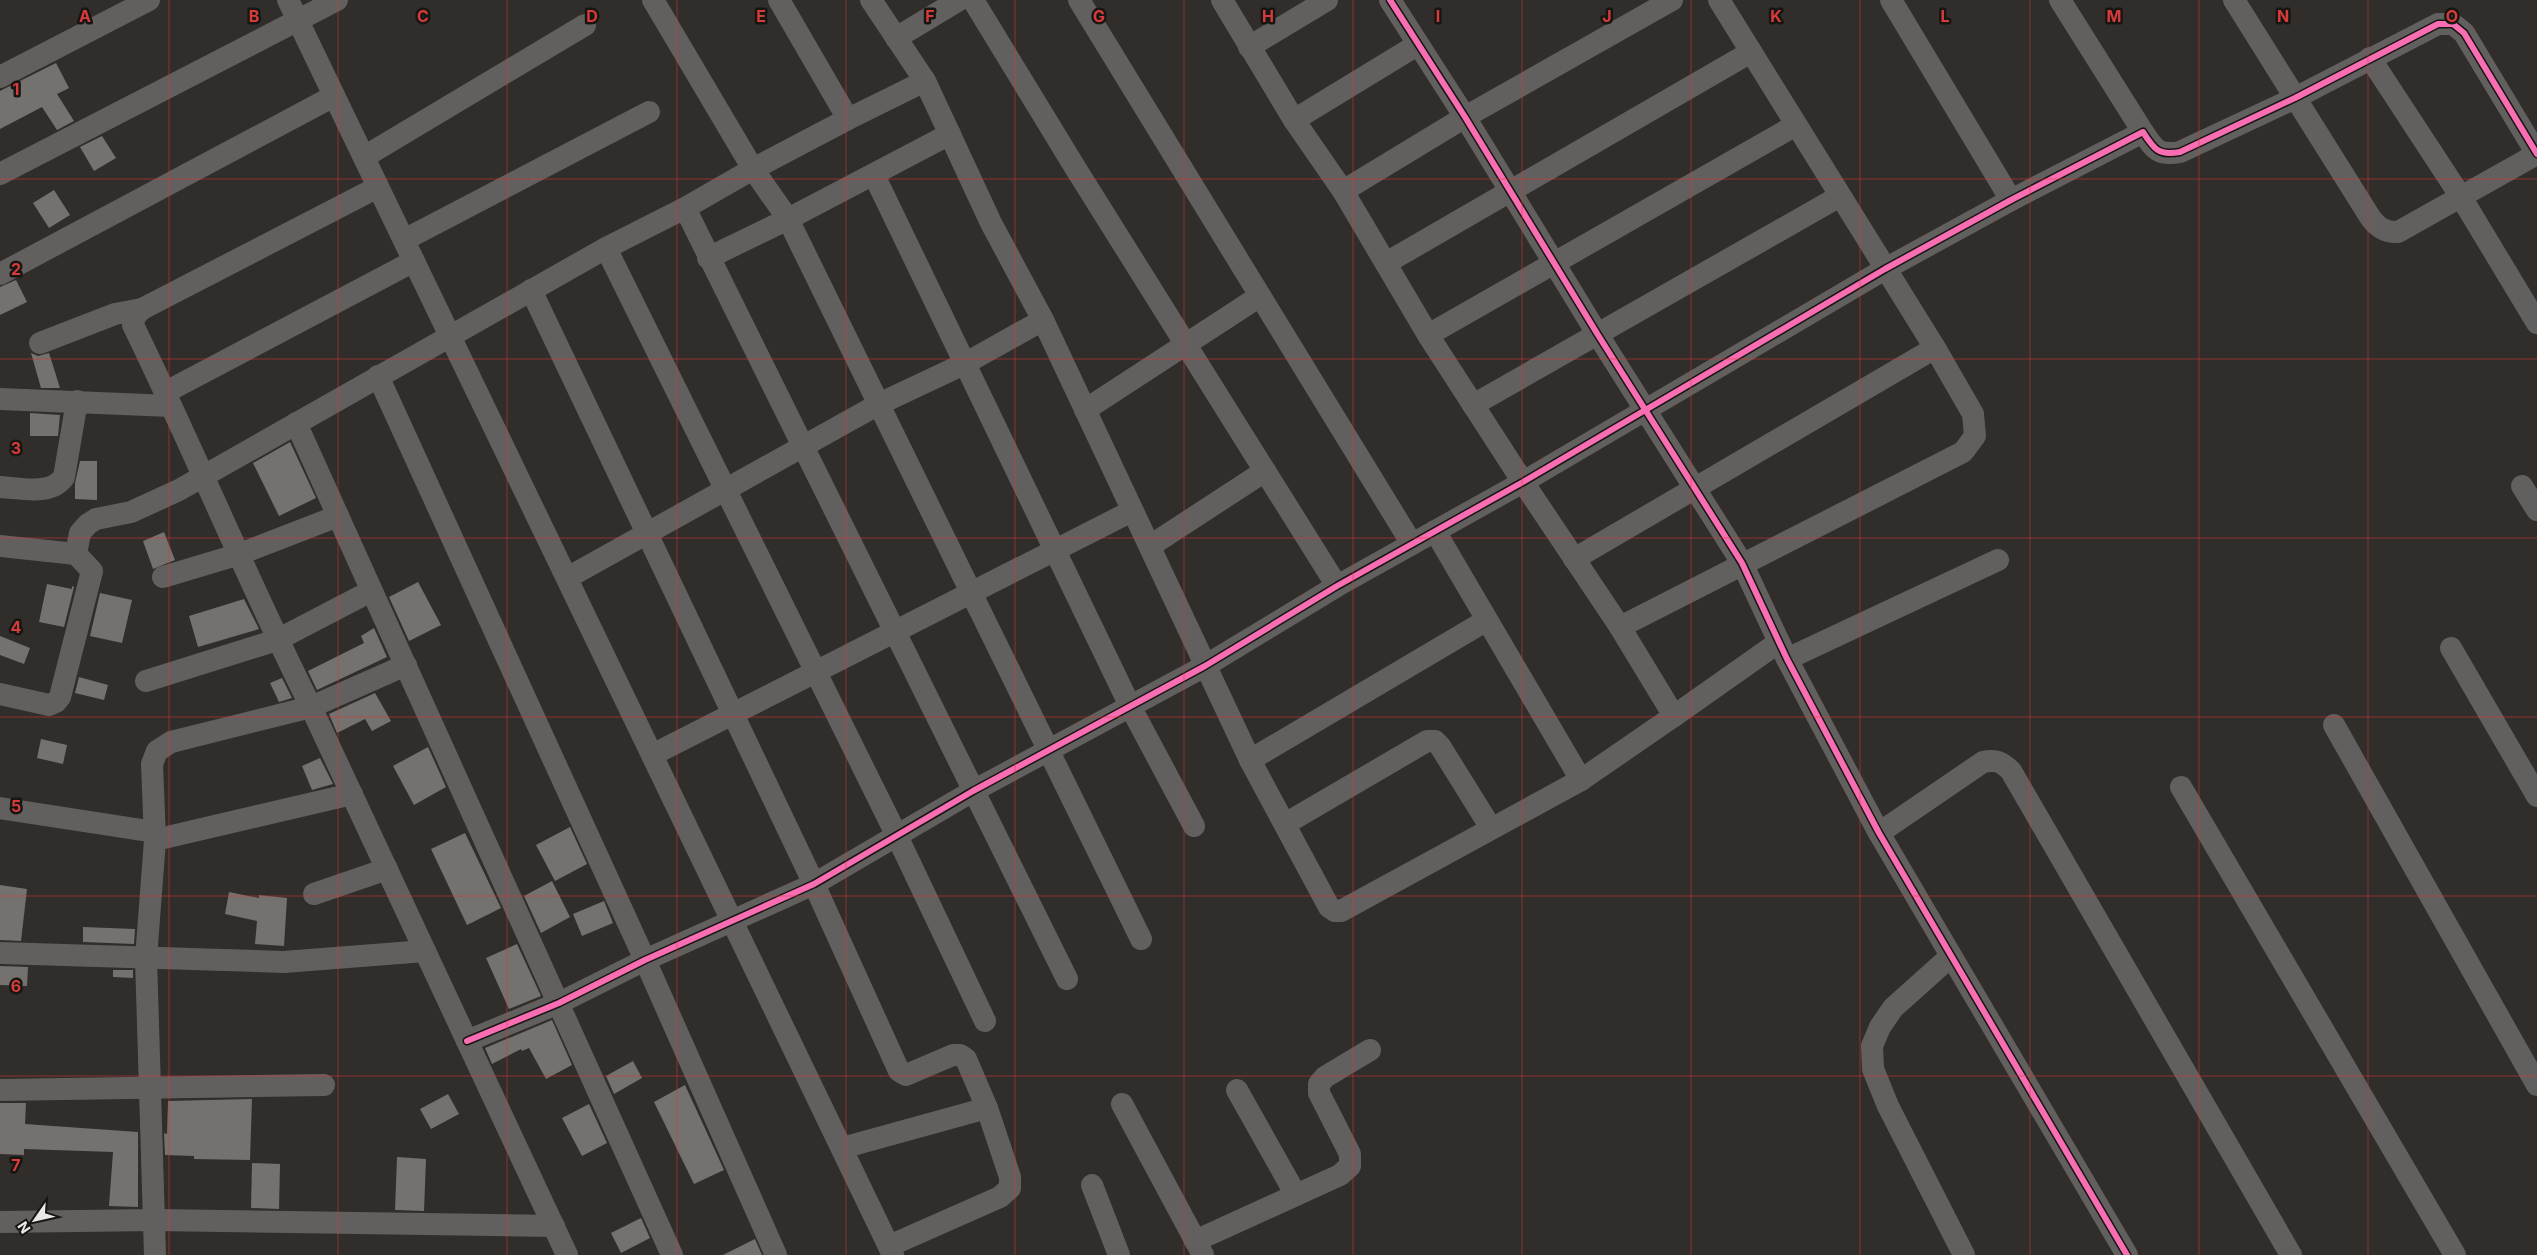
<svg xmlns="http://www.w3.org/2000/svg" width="2537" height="1255" font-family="Inter,sans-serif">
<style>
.building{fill:#74716f}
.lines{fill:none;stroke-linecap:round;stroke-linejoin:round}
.minor{stroke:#62605e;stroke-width:22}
.cycleway-casing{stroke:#181613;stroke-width:9}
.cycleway{stroke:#f96db3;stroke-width:6}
.grid{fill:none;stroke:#d83b3b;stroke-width:1;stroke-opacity:0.55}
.grid-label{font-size:16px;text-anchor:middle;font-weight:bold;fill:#d83b3b;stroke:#181613;stroke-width:5;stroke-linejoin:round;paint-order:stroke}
</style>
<rect width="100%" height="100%" fill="#302d2a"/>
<g class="building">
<polygon points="56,63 69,88 57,94 74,121 57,130 42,107 0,129 0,91"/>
<polygon points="102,136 116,158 94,171 80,147"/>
<polygon points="54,190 70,215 49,228 33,203"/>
<polygon points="16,280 27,302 0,315 0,287"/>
<polygon points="31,353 38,356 49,353 60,388 41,388"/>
<polygon points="30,413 60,415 58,436 30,436"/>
<polygon points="290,442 316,498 279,516 253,463"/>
<polygon points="80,461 97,461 97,500 75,499 75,483"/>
<polygon points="164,532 175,560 153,569 143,541"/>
<polygon points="418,582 441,625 409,641 389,597"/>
<polygon points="47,584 72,589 72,586 74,587 64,627 39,622"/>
<polygon points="100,593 132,600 122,643 90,636"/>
<polygon points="244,599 259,629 198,647 189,616"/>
<polygon points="374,628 387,657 317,690 308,671 364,643 361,636"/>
<polygon points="0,636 30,648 24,664 0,655"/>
<polygon points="79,677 108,685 104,700 75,693"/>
<polygon points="282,678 292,698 279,702 270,683"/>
<polygon points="375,693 391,721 372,731 365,719 337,733 329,714"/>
<polygon points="41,739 67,745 63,764 37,758"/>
<polygon points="428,747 446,787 414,805 393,766"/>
<polygon points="320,758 333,784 312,790 302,766"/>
<polygon points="570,827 587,864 555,881 536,845"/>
<polygon points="465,833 501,908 467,925 431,849"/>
<polygon points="552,881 570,917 541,933 524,896"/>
<polygon points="0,885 27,889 21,941 0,940"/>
<polygon points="229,892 259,898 259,895 287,898 284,946 255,944 257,921 225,914"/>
<polygon points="604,901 613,923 582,936 573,914"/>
<polygon points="83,927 135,929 134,944 83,942"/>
<polygon points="517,944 541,996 509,1009 486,958"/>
<polygon points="0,966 28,967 27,986 0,985"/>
<polygon points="113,970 133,970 133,978 113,977"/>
<polygon points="552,1020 572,1065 546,1079 529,1048 522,1051 521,1049 492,1064 485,1048"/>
<polygon points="633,1061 642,1078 614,1094 606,1076"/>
<polygon points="685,1085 724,1170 694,1184 654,1102"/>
<polygon points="448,1094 459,1114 431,1129 420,1109"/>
<polygon points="252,1099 250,1160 194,1159 194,1156 165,1155 164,1133 167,1134 168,1101"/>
<polygon points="0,1103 26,1103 25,1124 138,1132 138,1207 109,1206 113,1152 24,1149 24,1155 0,1154"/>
<polygon points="589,1104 607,1143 582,1156 562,1118"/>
<polygon points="397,1157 426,1159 424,1211 395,1210"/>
<polygon points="252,1163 280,1164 279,1209 251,1208"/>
<polygon points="641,1218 650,1238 621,1253 611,1233"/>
<polygon points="755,1239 762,1255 723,1255"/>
</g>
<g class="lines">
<g class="minor">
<polyline points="288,0 893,1255"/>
<polyline points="653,0 753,169 788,219 1141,939"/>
<polyline points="871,0 925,81 991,223 1043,320 1250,760 1487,620"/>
<polyline points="973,0 1076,169 1337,586"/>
<polyline points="1079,0 1412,544"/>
<polyline points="1222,0 1294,120 1343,191"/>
<polyline points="1390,0 1465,117 1598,335 1742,563 1787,659 1879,833 2127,1255"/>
<polyline points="1672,0 1465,117 1343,191 1428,335 1523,482 1620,627 1674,716 1779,642"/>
<polyline points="1891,0 2011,200"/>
<polyline points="2060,0 2143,132"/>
<path d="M2234 0 2370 217C2377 227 2385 233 2398 232L2537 154"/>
<polyline points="896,38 959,0"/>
<polyline points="1249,47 1327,0"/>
<polyline points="2370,58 2461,197 2537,323"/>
<polyline points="0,77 149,0"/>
<polyline points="848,119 925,81"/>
<polyline points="1294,120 1417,45"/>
<polyline points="364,157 585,25"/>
<polyline points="0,174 337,0"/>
<polyline points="874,175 1130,706 1194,826"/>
<path d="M378 187 142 309 135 316 133 325C195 452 248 582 311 707L567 1255"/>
<polyline points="685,208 1067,979"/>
<polyline points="404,240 649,112"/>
<polyline points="606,248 897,836 985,1021"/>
<polyline points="708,258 788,219 950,134"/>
<polyline points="1386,263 1751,52"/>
<polyline points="0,274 334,96"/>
<polyline points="531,290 814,884 899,1071 906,1075 953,1055 960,1055 966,1059 987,1108 1010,1177 1010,1188 1000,1197 889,1246"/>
<polyline points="1428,335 1796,125"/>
<polyline points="40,343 115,314 142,309"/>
<polyline points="378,376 645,960 776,1255"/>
<polyline points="166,392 414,261"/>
<polyline points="0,399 171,406"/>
<polyline points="1473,405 1840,196"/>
<polyline points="1085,410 1260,296"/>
<polyline points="296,423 672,1255"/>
<polyline points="2522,486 2537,510"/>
<path d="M0 487C21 488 51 496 64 477L77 401"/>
<polyline points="1435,531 1581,780"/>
<polyline points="0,546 76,554"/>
<polyline points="1150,546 1265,471"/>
<polyline points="1574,559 1935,348"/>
<polyline points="163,577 240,554 338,516"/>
<polyline points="567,578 879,404 966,363 1043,320"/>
<polyline points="1620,627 1963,452 1975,436 1973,414 1935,348 1719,0"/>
<polyline points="2451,648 2537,796"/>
<polyline points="1787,659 1998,560"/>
<polyline points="146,681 277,640 371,591"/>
<polyline points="0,694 49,705 56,702 60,697 92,571 76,554 80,533 88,524 96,519 131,512 179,490 606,248 685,208 753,169 848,119 779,0"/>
<polyline points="2334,725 2537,1085"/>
<polyline points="652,755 1132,511"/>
<polyline points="1250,760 1329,907 1335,911 1341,911 1581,780 1674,716"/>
<polyline points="2181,787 2455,1255"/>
<polyline points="0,808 155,832"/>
<polyline points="1285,824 1427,741 1435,741 1440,746 1491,828"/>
<path d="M1879 833 1983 762C1996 759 2002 762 2011 771L2291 1255"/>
<polyline points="155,840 352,794"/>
<polyline points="314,894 387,869"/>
<polyline points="0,953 284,962 425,951"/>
<polyline points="1951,956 1893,1008 1880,1027 1872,1046 1873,1069 1888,1106 1964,1255"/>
<path d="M467 1041 559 1003 645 960 814 884 973 791 1205 666 1337 586 1523 482 1885 269 2011 200 2143 132C2154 149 2158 156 2180 152L2295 98 2438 24H2453L2464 33 2537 154"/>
<polyline points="0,1090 324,1085"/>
<polyline points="1237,1090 1296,1195"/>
<polyline points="1122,1104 1203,1255"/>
<polyline points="842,1148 987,1108"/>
<polyline points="1092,1185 1119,1255"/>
<polyline points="0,1222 155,1220 554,1226"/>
<polyline points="1195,1241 1340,1175 1350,1166 1350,1154 1319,1093 1319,1084 1325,1077 1370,1050"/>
<polyline points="155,1255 146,958 155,840 152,764 157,751 171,742 311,707 406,665"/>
</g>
<g class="cycleway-casing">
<g id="cycleway">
<polyline points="1390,0 1465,117 1598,335 1742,563 1787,659 1879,833 2127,1255"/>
<path d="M467 1041 559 1003 645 960 814 884 973 791 1205 666 1337 586 1523 482 1885 269 2011 200 2143 132C2154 149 2158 156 2180 152L2295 98 2438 24H2453L2464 33 2537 154"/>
</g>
</g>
<use href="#cycleway" class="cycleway"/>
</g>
<path class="grid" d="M169 0V1255M338 0V1255M507 0V1255M677 0V1255M846 0V1255M1015 0V1255M1184 0V1255M1353 0V1255M1522 0V1255M1691 0V1255M1860 0V1255M2030 0V1255M2199 0V1255M2368 0V1255M0 179H2537M0 359H2537M0 538H2537M0 717H2537M0 896H2537M0 1076H2537"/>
<g class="grid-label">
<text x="85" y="22">A</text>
<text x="254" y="22">B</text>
<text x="423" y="22">C</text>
<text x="592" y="22">D</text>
<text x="761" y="22">E</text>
<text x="930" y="22">F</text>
<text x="1099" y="22">G</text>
<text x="1268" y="22">H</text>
<text x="1438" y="22">I</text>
<text x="1607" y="22">J</text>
<text x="1776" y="22">K</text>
<text x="1945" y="22">L</text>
<text x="2114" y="22">M</text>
<text x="2283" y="22">N</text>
<text x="2452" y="22">O</text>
<text x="16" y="95">1</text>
<text x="16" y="275">2</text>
<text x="16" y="454">3</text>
<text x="16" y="633">4</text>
<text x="16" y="812">5</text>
<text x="16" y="992">6</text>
<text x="16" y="1171">7</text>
</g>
<g transform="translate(35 1220) rotate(236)" stroke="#181613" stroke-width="4" paint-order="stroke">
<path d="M0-4L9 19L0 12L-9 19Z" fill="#ebe8e5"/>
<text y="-8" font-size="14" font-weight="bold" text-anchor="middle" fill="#ebe8e5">N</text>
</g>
</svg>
